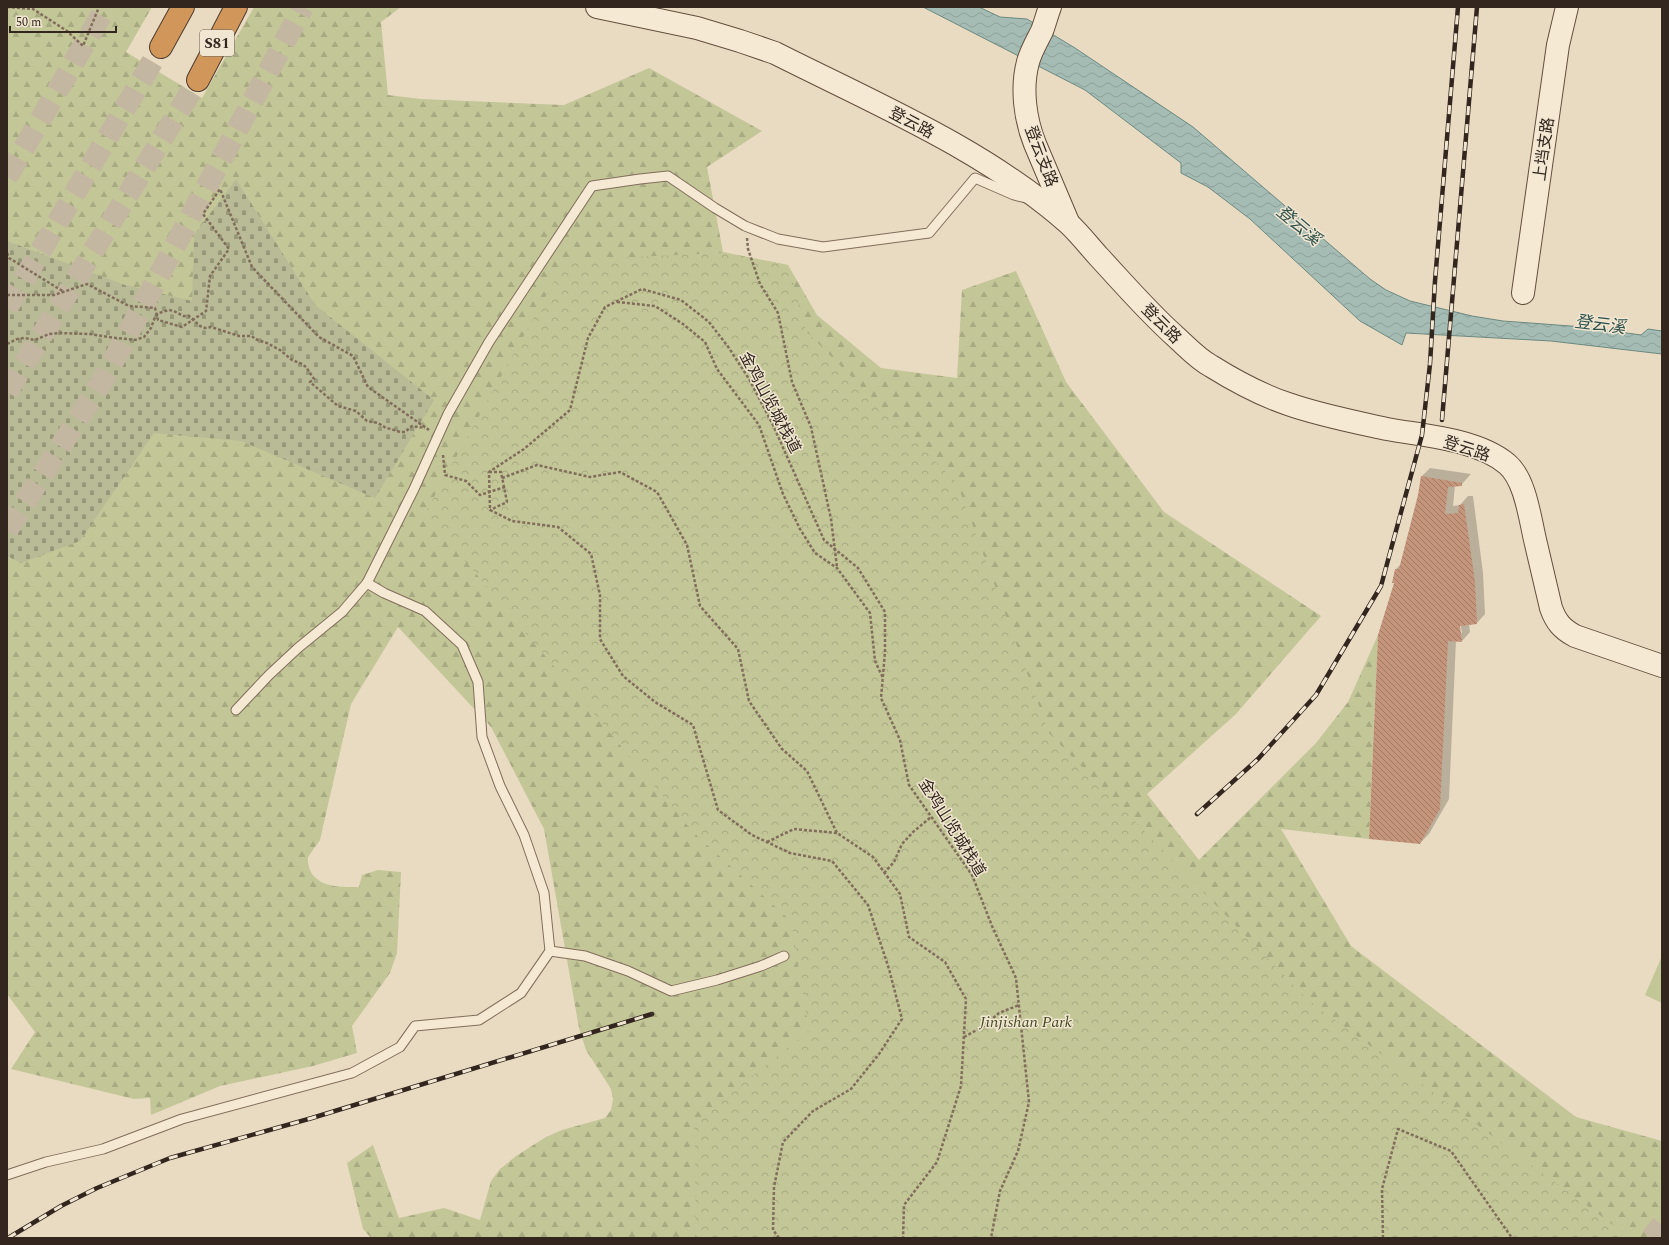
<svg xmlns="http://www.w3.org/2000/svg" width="1669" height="1245" font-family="Spectral,'Noto Sans SC',serif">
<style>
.forest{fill:url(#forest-firs)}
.cemetery{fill:url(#cemetery-stones)}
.park{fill:url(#park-crowns)}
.pitch{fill:#c3c697}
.water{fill:url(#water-waves);stroke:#6c8980}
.shadow{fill:#0003;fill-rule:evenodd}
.building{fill:url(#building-back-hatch)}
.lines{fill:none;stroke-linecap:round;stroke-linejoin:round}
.secondary-tunnel{stroke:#c4b7a1;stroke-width:22;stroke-dasharray:22 11;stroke-linecap:butt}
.highway-tunnel{stroke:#c4b7a1;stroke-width:22;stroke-dasharray:22 11;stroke-linecap:butt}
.lane-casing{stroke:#816d5b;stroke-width:11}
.secondary-casing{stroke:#634f3e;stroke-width:24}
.highway-casing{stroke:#4f3c2f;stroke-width:24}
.path{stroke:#816d5b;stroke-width:2.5;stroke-dasharray:3 2;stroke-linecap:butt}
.lane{stroke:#f5e9d4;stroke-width:9}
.secondary{stroke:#f5e9d4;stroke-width:22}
.highway{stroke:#d1965a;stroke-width:22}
.rail-casing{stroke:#32261e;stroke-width:4.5}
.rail{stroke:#f1e6d1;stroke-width:3;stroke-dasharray:9;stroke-linecap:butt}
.path-bridge{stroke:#816d5b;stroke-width:2.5;stroke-dasharray:3 2;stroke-linecap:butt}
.labels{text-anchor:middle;stroke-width:3;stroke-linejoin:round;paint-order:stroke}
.shield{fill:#f1e6d1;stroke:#6b6054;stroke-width:1}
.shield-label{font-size:15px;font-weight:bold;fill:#32261e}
.street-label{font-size:16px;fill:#32261e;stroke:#f1e6d1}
.park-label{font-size:16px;font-style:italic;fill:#454d26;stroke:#f1e6d1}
.water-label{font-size:17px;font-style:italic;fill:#2e514d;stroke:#f1e6d1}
</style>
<defs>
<pattern id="forest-firs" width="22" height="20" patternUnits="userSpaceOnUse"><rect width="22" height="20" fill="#c3c697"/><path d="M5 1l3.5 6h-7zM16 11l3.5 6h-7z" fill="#a8aa82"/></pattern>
<pattern id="cemetery-stones" width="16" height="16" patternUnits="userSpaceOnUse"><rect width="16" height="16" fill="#b9bb96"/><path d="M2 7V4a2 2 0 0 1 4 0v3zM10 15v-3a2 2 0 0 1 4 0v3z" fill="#97987a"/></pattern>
<pattern id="park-crowns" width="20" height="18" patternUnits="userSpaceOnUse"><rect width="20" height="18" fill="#c3c697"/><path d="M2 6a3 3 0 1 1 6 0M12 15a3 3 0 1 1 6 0" fill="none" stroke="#a8aa82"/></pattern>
<pattern id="water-waves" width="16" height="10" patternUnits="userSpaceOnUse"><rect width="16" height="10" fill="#a4bcb4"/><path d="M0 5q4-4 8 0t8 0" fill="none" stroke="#8ea19a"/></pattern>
<pattern id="building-back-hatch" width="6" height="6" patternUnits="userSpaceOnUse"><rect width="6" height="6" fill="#c4957b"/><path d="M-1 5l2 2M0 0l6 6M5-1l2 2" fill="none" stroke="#a07964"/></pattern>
</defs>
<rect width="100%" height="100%" fill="#e9dbc2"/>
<path class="forest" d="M7 7H152L126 52 202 98 254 7H401L381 22 388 95 421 99 564 105 649 68 762 131 707 167 723 252 788 265 817 315 881 368 957 378 962 290 1016 271 1066 382 1164 512 1321 616 1236 714 1147 794 1199 860 1316 743 1348 702 1378 635 1369 839 1281 829 1351 946 1576 1117 1662 1141V1238H371L363 1229 347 1163 373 1145 399 1218 444 1208 480 1220 491 1181 500 1169 516 1156 546 1137 562 1130 605 1118 611 1110 613 1099 611 1089 586 1050 579 1028 544 829 491 727 398 627 351 704 320 840C317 845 310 853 308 858 307 863 310 870 312 874 323 888 342 887 359 887L362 875 378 870 401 872 397 953 390 973 352 1026 357 1053 313 1066 220 1086 151 1115 150 1098 134 1099 11 1069 35 1032 7 994Z"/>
<polygon class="cemetery" points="236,179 315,305 434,400 375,498 241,441 154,433 80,541 21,563 7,556 7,241 125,285 192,301 194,235"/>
<polygon class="park" points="723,253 788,265 806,331 957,483 1049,733 1308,1000 1631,1238 696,1238 694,1122 809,1031 791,921 694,833 425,513 566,260"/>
<polygon class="pitch" points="1662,956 1662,1003 1645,995"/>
<polygon class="water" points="923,7 979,7 1000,17 1027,19 1075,48 1193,127 1370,279 1386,290 1410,301 1472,316 1503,321 1584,327 1641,335 1648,329 1662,331 1662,354 1551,341 1406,333 1402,345 1360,321 1250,219 1208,187 1181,173 1181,163 1085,90"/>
<path class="shadow" d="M1430 468 1471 474 1461 485H1455L1453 506 1460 505 1468 496H1473L1483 573 1485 614 1477 623 1469 624 1470 632 1462 641 1456 640 1449 799 1429 834 1420 843 1396 583V569L1401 564 1419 495 1421 477ZM1460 621 1462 633H1460Z"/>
<polygon class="building" points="1421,476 1462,483 1462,486 1448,487 1445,514 1458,513 1459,505 1464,504 1475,582 1477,624 1460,626 1462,642 1448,641 1440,809 1420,844 1369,839 1378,635 1394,583 1392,583 1395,569 1399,569 1418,495"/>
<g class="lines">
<g class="secondary-tunnel">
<polyline points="7,177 106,7"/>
<polyline points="7,530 103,380 303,7"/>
</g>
<g class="highway-tunnel">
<polyline points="7,308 161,47"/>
<polyline points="7,392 198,80"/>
<polyline points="1651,1238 1662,1225"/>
</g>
<g class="lane-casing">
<g id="lane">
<polyline points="367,583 414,489 448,414 489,342 592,186 640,179 668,176 715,208 745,226 778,239 823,247 929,233 975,178 1014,195 1026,198"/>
<polyline points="550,951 585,956 628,971 671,991 717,980 761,966 784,956"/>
<polyline points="7,1175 46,1162 103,1149 182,1119 352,1073 400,1047 415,1026 479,1020 521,993 550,951 544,893 524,835 500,786 482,737 478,682 462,645 425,611 384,593 367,583 342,612 298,648 269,675 236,710"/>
</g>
</g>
<g class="secondary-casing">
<g id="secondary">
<path d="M597 7 697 28 740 41 775 53C874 103 984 149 1068 223 1079 233 1089 246 1099 257 1124 284 1148 312 1176 337 1187 347 1198 359 1211 366 1235 381 1261 395 1288 404 1319 415 1355 422 1387 429 1424 436 1477 439 1507 464 1526 480 1530 520 1536 544 1541 565 1546 587 1551 608 1556 622 1562 629 1575 636L1662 666"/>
<path d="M1050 7C1047 15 1045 23 1042 31 1037 41 1031 51 1028 62 1021 88 1025 119 1035 144L1068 222"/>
<polyline points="1523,293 1558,45 1567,7"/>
</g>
</g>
<g class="highway-casing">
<g id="highway">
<polyline points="161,47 183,7"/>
<polyline points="198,80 236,7"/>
</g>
</g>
<g class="path">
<polyline points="7,7 33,9 67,31 83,46 99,7"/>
<polyline points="747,238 748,249 760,284 778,313 792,382 811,427 831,519 837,567"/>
<polyline points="7,253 9,258 64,292"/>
<polyline points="7,295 54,295 87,284 129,306 155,308 158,320 182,327 206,311 210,276 229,249 203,214 220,189 252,267 319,337 353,356 368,387 429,430"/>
<polyline points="617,302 655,306 683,324 705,342 717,369 759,425 783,494 800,529 815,553 837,568 870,613 875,661 883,678"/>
<polyline points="7,344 17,339 24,338 35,340 49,334 60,333 90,334 108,337 135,340 144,337 151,328 155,317 159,313 169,310 174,311 183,316 189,316 200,326 205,328 211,327 239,336 252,336 255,339 267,343 280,350 292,360 302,364 306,367 314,379 310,382 338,406 356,411 367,421 378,423 386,428 391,429 400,432 405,432 412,426 425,428"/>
<polyline points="443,455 445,475 466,481 480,495 505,487"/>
<polyline points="489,472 501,472 507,502 490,510"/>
<polyline points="502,478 537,465 590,477 620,472 657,492 687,545 700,606 738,649 749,701 782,749 807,771 837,833 873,857 900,894 909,937 945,962 966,999 961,1086 937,1162 904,1205 903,1238"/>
<polyline points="767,842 794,829 837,833"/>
<polyline points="884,873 894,862 902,844 913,832 931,817"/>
<polyline points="964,1037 984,1026 999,1013 1019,1005"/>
<polyline points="1383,1238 1382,1189 1398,1129 1451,1151 1512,1238"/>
</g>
<use href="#lane" class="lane"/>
<use href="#secondary" class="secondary"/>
<use href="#highway" class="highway"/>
<g class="rail-casing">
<g id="rail">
<polyline points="1442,420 1477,7"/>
<polyline points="1197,814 1258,759 1316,695 1381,586 1422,435 1430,364 1435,281 1458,7"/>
<polyline points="8,1238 61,1206 97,1188 170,1158 312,1118 652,1014"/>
</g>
</g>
<use href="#rail" class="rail"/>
<polyline class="path-bridge" points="779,1238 773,1230 774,1187 783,1142 813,1111 851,1089 879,1054 902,1019 889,969 868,905 832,861 790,853 752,835 718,810 693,725 655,702 623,676 600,639 600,595 591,554 558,527 512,521 490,510 489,472 524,449 570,410 588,338 605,307 642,289 681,300 709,322 729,348 749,379 773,425 824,540 858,568 885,612 885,652 881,698 900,740 909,785 972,875 992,926 1016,978 1029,1102 1018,1151 1000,1191 991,1238"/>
</g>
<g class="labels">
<rect class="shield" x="200" y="30" width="34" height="26" rx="3"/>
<g class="shield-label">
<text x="217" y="48">S81</text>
</g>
<g class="street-label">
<text transform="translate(912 122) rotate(28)" y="6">登云路</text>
<text transform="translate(1543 149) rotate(-82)" y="6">上垱支路</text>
<text transform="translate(1042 156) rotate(69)" y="6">登云支路</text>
<text transform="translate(1162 323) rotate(45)" y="6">登云路</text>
<text transform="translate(771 402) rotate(62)" y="6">金鸡山览城栈道</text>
<text transform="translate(1467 448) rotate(18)" y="6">登云路</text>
<text transform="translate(953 827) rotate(58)" y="6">金鸡山览城栈道</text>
</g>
<g class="park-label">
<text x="1026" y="1027">Jinjishan Park</text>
</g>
<g class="water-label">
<text transform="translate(1299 225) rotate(40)" y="6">登云溪</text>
<text transform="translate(1600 324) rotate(7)" y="6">登云溪</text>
</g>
</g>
<rect width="1669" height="1245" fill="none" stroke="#32261e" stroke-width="16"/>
<path d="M10 26v6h106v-6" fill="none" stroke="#32261e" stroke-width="2"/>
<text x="16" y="26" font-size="12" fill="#32261e" stroke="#f1e6d1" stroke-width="3" paint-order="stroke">50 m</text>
</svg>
